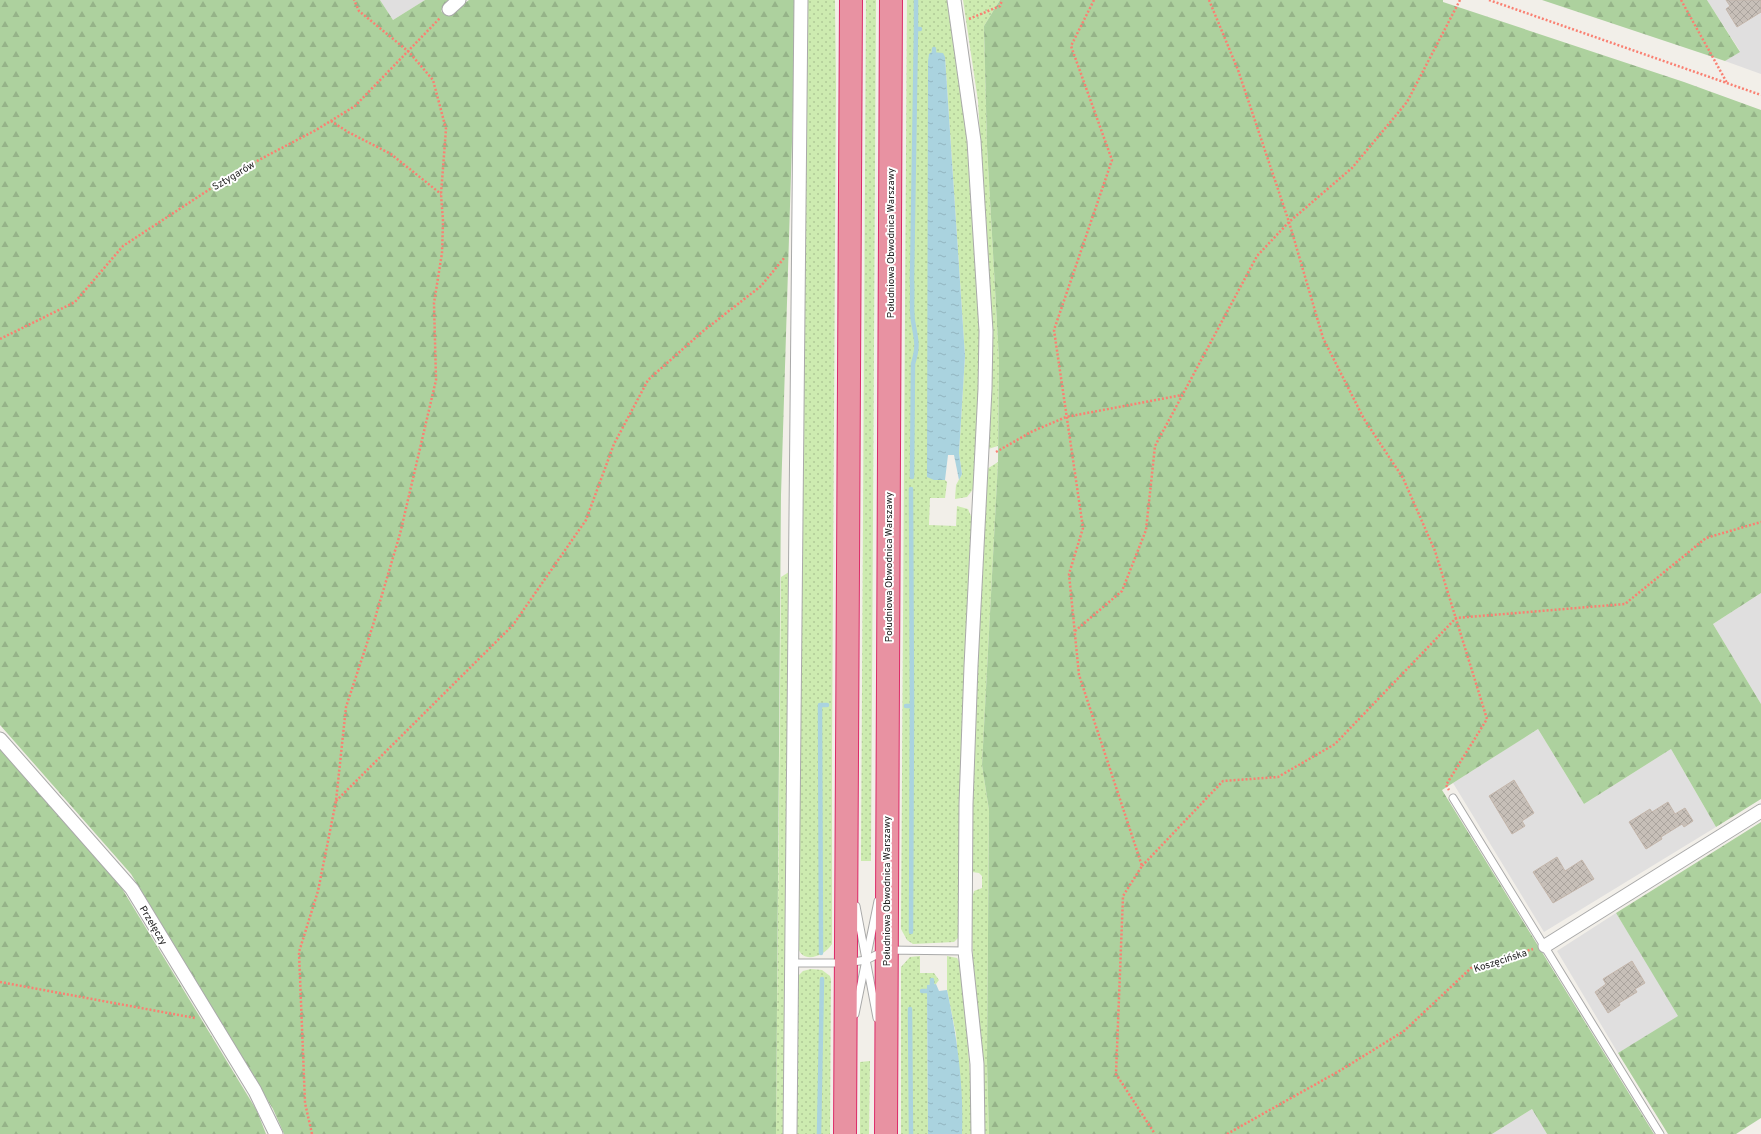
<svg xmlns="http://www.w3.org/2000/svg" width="1761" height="1134" font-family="Overpass,sans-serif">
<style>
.residential{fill:#e0dfdf}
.grass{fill:url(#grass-dots)}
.forest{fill:url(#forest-firs)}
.water{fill:url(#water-ripples)}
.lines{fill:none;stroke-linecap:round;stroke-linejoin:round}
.stream{stroke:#aad3df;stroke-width:4.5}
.building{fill:url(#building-cross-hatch);stroke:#c4b6ab}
.service-casing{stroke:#a9a9a9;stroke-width:9}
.minor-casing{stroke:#a9a9a9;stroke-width:15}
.motorway-casing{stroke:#dc2a67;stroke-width:24}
.path{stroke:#fa8072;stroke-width:2.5;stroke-dasharray:2 2;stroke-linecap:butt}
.service{stroke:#fff;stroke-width:7}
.minor{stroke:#fff;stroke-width:13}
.motorway{stroke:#e892a2;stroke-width:22}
.labels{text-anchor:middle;stroke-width:4;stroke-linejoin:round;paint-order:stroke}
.street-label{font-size:10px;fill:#222;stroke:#fff}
</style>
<defs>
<pattern id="grass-dots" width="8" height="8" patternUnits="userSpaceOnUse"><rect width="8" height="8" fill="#cdebb0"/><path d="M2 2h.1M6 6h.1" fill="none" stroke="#b0c997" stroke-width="1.8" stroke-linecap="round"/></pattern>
<pattern id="forest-firs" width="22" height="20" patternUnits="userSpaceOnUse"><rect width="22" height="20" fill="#add19e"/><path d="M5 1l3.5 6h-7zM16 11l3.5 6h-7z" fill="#95b388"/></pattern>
<pattern id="water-ripples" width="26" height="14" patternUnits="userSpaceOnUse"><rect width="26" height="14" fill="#aad3df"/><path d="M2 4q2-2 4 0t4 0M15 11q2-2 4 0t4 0" fill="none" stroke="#92b5bf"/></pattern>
<pattern id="building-cross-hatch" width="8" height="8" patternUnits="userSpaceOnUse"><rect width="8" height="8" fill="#c7bfb8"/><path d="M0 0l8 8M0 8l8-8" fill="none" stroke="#aba49e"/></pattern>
</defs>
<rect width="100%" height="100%" fill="#f2efe9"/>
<g class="residential">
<polygon points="380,0 425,0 393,20"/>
<polygon points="1707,0 1761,0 1761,74 1725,61 1740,51"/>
<polygon points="1761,593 1761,704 1713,624"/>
<polygon points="1538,729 1584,804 1671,749 1716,827 1544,932 1453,783"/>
<polygon points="1616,913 1679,1016 1618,1053 1557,951"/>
<polygon points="1532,1109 1547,1134 1492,1134"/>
</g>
<g class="grass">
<path d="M807 0H835L836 85 832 748V944C825 956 802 965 798 947Z"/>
<polygon points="866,0 876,0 871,861 861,861"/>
<polygon points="907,0 948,0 963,86 981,351 974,488 967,497 955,499 956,485 962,474 959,453 965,356 945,57 934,480 945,480 947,482 945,498 930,498 929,525 956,526 957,506 968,509 973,521 960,775 960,936 954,942 913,944 907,940 901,929"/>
<polygon points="963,0 1000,0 984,26 987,146 999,359 998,446 988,449 982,171 978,101"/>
<polygon points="998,462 982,765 989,810 987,1061 989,1134 983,1134 974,992 971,902 974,891 982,888 982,876 979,873 972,872 971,764 987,469"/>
<polygon points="789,572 784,1134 776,1134 781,577"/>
<polygon points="920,956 920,973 934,973 939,980 936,984 927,985 928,1134 901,1134 901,967 910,957"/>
<polygon points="947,956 957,958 962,967 971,1088 972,1134 962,1134 962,1117 956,1034 947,990"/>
<polygon points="811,969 822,970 830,976 831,979 830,1134 795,1134 797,977 803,971"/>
<polygon points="870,1061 869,1134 860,1134 860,1062"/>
</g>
<g class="forest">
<polygon points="0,0 380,0 393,20 425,0 454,0 441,11 447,16 469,0 794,0 794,78 781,495 776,1134 284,1134 273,1109 131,874 0,725"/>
<polygon points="1000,0 1443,0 1443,2 1684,82 1761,110 1761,593 1713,624 1761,704 1761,799 1716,827 1671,749 1584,804 1538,729 1442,790 1654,1134 1547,1134 1532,1109 1492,1134 989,1134 987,1061 989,810 982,765 998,462 999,359 987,146 984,26"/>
<polygon points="1542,0 1707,0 1740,52 1725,61"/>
<polygon points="0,747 118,882 257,1111 266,1134 0,1134"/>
<polygon points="1761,822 1761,1118 1736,1134 1668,1134 1618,1053 1678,1016 1616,913"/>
</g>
<g class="water">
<polygon points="932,52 943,53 945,57 965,356 959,453 962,474 959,480 954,455 948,455 945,480 934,480 927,477 928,61 929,54"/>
<path d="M936 984 939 991 947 990C957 1037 964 1086 962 1134H928L927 985Z"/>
</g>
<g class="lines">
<g class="stream">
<polyline points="916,0 916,29 920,29"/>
<polyline points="934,52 934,49"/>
<path d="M912 477 913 364C919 344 916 340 913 321 911 308 913 294 912 280L916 29"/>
<polyline points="906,706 912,706 911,489"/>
<polyline points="911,932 912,706"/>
<polyline points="821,953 820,705 827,705"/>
<polyline points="932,980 932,985"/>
<polyline points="922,991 927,991"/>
<polyline points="910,1009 911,1134"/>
<polyline points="819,1134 822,979"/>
</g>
</g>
<g class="building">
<polygon points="1726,0 1761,0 1761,12 1737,27 1726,9 1730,6"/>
<polygon points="1514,780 1534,813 1522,821 1525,826 1512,834 1489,796"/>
<polygon points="1668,802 1675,814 1685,808 1693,821 1684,827 1682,824 1661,837 1662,839 1646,849 1629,822 1650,809 1652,812"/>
<polygon points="1557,857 1565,871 1582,860 1594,879 1553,903 1533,872"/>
<polygon points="1632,961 1645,983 1635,989 1637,992 1619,1003 1620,1005 1608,1013 1595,992 1606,984 1603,979"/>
</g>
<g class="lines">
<g class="service-casing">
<g id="service">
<polyline points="1453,798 1660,1134"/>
<polyline points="856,906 877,1018"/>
<polyline points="792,963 846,963 866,960 886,950 965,951"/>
<polyline points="855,1014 878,901"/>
</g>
</g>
<g class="minor-casing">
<g id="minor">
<polyline points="954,0 974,141 986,331 985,389 971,666 966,804 965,951 977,1064 978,1134"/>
<polyline points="449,9 459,0"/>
<polyline points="0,739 132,889 255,1091 276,1134"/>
<polyline points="1545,946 1761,811"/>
<polyline points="790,1134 801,0"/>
</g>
</g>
<g class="motorway-casing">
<g id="motorway">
<polyline points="845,1134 851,0"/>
<polyline points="886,1134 891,0"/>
</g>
</g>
<g class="path">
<polyline points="1094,0 1071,46 1112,160 1054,330 1083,528 1069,574 1079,675 1142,866 1123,896 1116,1074 1155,1134"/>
<polyline points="1209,0 1238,70 1289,222 1323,338 1364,419 1403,478 1435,551 1487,719 1446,785 1449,790"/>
<polyline points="1489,0 1761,95"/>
<polyline points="1681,0 1727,83"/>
<polyline points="969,19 1000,6 1002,0"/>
<polyline points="331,121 348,132 391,154 441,194"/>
<polyline points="0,339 75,302 123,246 236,172 316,130 355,106 440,18"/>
<polyline points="996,452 1031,432 1066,417 1182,395"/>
<polyline points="1075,631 1122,591 1146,530 1155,446 1257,256 1289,222 1352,168 1407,102 1460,0"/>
<polyline points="336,801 513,625 586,520 614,444 648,380 702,332 761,286 785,257"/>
<polyline points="1142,866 1223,781 1278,777 1335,744 1456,618 1625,604 1706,538 1761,522"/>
<polyline points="0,982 195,1018"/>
<polyline points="312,1134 305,1103 299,952 318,891 336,801 346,707 373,625 400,534 436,380 434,303 442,253 443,221 441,194 446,129 433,80 409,52 359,11 354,0"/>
<polyline points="1227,1134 1341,1070 1404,1031 1471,968 1533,949"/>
</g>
<use href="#service" class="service"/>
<use href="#minor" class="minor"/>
<use href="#motorway" class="motorway"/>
</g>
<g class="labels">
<g class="street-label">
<text transform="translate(233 175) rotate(-31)" y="4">Sztygarów</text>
<text transform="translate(890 243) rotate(-90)" y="4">Południowa Obwodnica Warszawy</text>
<text transform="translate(888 567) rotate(-90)" y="4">Południowa Obwodnica Warszawy</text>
<text transform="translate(886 891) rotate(-90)" y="4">Południowa Obwodnica Warszawy</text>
<text transform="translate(154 925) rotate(59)" y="4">Przełęczy</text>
<text transform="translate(1500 960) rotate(-18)" y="4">Koszęcińska</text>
</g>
</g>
</svg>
